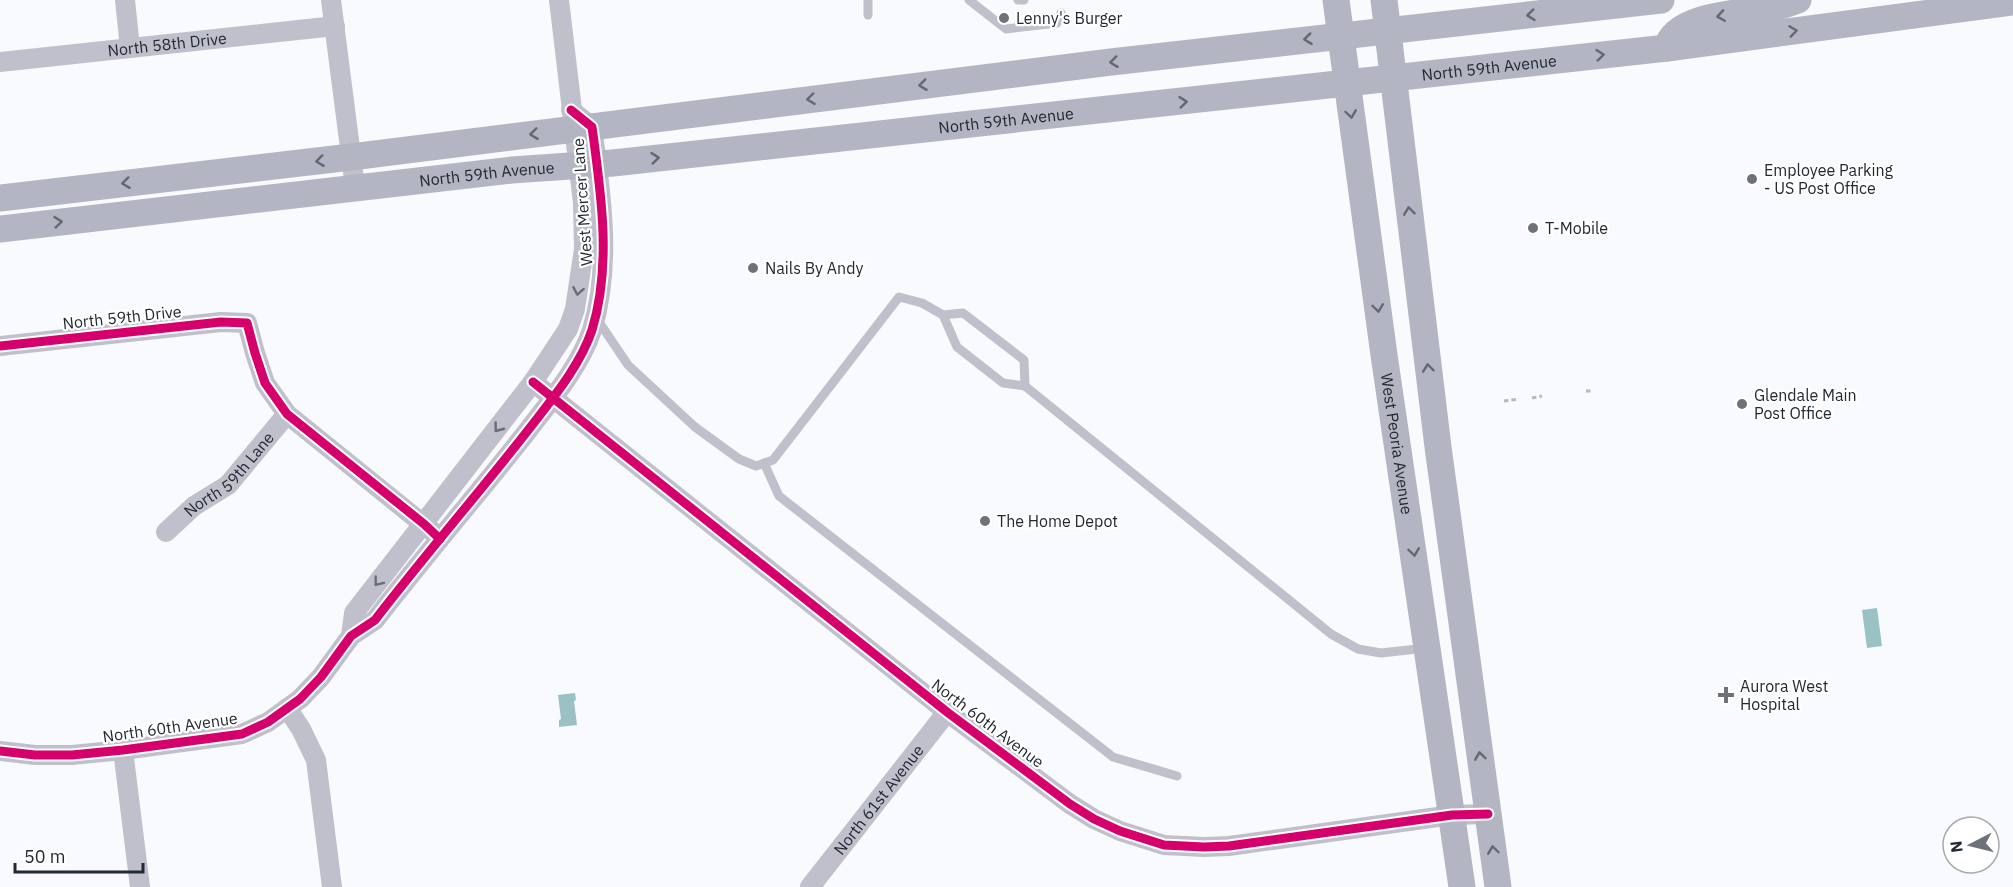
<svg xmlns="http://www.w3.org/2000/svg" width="2013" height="887" font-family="'IBM Plex Sans',sans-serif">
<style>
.water{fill:#9ac1c4}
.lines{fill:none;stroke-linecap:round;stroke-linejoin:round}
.path{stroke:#b7b8c0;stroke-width:3;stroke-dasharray:4.5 3;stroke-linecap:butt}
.lane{stroke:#bfc0cc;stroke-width:9}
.street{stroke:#bfc0cc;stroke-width:20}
.secondary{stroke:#b3b5c2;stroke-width:27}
.cycleway-casing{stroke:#fff;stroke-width:13}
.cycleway{stroke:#d6006c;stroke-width:9}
.oneway{stroke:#636873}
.oneway2{stroke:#686d77}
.poi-dot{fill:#6c7279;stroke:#fff;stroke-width:2}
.labels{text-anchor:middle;stroke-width:4.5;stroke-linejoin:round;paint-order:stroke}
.poi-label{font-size:16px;fill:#212932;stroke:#fff;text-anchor:start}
.street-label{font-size:16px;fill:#212932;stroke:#fff}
</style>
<rect width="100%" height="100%" fill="#f8fafd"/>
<g class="water">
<polygon points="1877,608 1882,646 1867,648 1862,610"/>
<polygon points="575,693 576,700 574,701 577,725 559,727 559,720 561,719 558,695"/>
</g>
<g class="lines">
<g class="path">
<polyline points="1586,391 1591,391"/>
<polyline points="1532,398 1542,396"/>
<polyline points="1504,401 1519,399"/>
</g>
<g class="lane">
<polyline points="969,0 1006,29 1057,23 1061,13"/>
<polyline points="1018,0 1024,0"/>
<polyline points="868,15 868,0"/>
<polyline points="943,315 957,347 1003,383 1025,386"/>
<polyline points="597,319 628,365 695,427 739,459 756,466 773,460 899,297 922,303 943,315 963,313 1024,360 1025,386 1331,634 1358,649 1381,653 1426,648"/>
<polyline points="764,463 779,496 1113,757 1177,776"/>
</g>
<g class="street">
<polyline points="125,0 130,48"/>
<polyline points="331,0 355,187"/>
<path id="s1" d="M0 62 335 26"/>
<polyline points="0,346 221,322 247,323 255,353 265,383 287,414 433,532"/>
<polyline points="533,382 947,712 1070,804 1094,819 1120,831 1164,845 1204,847 1229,846 1452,815 1488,814"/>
<path id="s2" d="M166 532 194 506 228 485 287 414"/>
<polyline points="351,636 354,613 533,382 568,329 575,309 584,249 583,203 559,0"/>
<polyline points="287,708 301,729 316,760 332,887"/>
<polyline points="123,750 140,887"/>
<path d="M0 751 35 755H72L123 750 242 734 268 722 300 699 321 677 351 636 375 620C425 555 479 493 529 429 552 399 580 366 592 330 612 265 601 193 592 127L571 110"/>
<path id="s3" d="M810 887 947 712"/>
</g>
<g class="secondary">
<path id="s4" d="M1336 0 1384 355 1462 887"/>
<polyline points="1384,0 1438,447 1498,887"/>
<path d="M1667 48C1674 15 1740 13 1767 9 1778 7 1788 4 1798 0"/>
<polyline points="0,198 351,157 1111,62 1661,0"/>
<path id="s5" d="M0 229 512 170 613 163 1667 48 2013 2"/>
</g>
<g class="cycleway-casing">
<g id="cycleway">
<polyline points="0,346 221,322 247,323 255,353 265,383 287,414 424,524 440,539"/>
<polyline points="533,382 947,712 1070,804 1094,819 1120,831 1164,845 1204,847 1229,846 1452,815 1488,814"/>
<path d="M0 751 35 755H72L123 750 242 734 268 722 300 699 321 677 351 636 375 620C425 555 479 493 529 429 552 399 580 366 592 330 612 265 601 193 592 127L571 110"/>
</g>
</g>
<use href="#cycleway" class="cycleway"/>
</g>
<defs><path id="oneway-chevron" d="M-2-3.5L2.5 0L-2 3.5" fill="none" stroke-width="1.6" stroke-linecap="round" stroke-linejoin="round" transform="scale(1.5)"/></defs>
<g class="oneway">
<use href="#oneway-chevron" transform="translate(1531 15) rotate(174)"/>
<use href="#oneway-chevron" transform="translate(1721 16) rotate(171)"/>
<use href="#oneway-chevron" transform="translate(1793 31) rotate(-8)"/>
<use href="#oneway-chevron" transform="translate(1308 39) rotate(173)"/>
<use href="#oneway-chevron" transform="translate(1600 55) rotate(-6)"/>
<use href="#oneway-chevron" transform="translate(1114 62) rotate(173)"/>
<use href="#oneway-chevron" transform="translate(923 85) rotate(173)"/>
<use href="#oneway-chevron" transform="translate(811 99) rotate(173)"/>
<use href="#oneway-chevron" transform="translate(1183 102) rotate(-6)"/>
<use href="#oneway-chevron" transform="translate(1351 114) rotate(82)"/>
<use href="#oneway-chevron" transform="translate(534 134) rotate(173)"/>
<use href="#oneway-chevron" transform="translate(655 158) rotate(-6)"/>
<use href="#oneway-chevron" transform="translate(320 161) rotate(173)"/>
<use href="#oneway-chevron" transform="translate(126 183) rotate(173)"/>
<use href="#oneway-chevron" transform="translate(1409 211) rotate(-97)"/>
<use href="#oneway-chevron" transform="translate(58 222) rotate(-6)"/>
<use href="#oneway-chevron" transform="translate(1378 308) rotate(82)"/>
<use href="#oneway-chevron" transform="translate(1428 368) rotate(-97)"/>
<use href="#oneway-chevron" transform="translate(1414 552) rotate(82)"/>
<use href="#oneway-chevron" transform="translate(1480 756) rotate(-98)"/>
<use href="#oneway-chevron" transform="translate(1493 850) rotate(-98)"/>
</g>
<g class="oneway2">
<use href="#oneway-chevron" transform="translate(578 291) rotate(100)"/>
<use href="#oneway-chevron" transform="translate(498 428) rotate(127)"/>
<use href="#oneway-chevron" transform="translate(378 582) rotate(128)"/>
</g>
<g class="poi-dot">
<circle cx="1004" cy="18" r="6"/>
<circle cx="1752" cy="179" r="6"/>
<circle cx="1533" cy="228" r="6"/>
<circle cx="753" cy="268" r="6"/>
<circle cx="1742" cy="404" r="6"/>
<circle cx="985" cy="521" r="6"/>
<path d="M1723 686h6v6h6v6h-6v6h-6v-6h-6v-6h6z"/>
</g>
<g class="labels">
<g class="poi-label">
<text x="1016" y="24">Lenny's Burger</text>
<text x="1764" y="176">Employee Parking<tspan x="1764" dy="18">- US Post Office</tspan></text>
<text x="1545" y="234">T-Mobile</text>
<text x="765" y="274">Nails By Andy</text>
<text x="1754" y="401">Glendale Main<tspan x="1754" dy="18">Post Office</tspan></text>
<text x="997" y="527">The Home Depot</text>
<text x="1740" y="692">Aurora West<tspan x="1740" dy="18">Hospital</tspan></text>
</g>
<g class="street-label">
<text dy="6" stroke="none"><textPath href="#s1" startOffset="168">North 58th Drive</textPath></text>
<text dy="6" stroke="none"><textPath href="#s5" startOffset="1498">North 59th Avenue</textPath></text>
<text dy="6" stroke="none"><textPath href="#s5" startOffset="1012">North 59th Avenue</textPath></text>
<text dy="6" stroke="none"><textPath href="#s5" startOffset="490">North 59th Avenue</textPath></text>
<text transform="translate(582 202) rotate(-94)" y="6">West Mercer Lane</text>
<text transform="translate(122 317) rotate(-6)" y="6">North 59th Drive</text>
<text dy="6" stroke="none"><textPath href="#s4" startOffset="448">West Peoria Avenue</textPath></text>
<text dy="6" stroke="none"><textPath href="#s2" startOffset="86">North 59th Lane</textPath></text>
<text transform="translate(988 723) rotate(37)" y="6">North 60th Avenue</text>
<text transform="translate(170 727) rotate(-8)" y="6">North 60th Avenue</text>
<text dy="6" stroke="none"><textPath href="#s3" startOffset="111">North 61st Avenue</textPath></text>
</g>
</g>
<g transform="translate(1971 845) rotate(263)"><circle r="28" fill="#ffffff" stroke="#a6a9ad" stroke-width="1.5"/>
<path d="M0-4.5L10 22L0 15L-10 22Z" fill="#6c7279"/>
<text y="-9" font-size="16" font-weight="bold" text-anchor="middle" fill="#212932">N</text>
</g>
<path d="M15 863v9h128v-9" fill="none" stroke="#212932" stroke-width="3"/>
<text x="24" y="863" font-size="18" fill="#212932" stroke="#ffffff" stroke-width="4.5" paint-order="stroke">50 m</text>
</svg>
